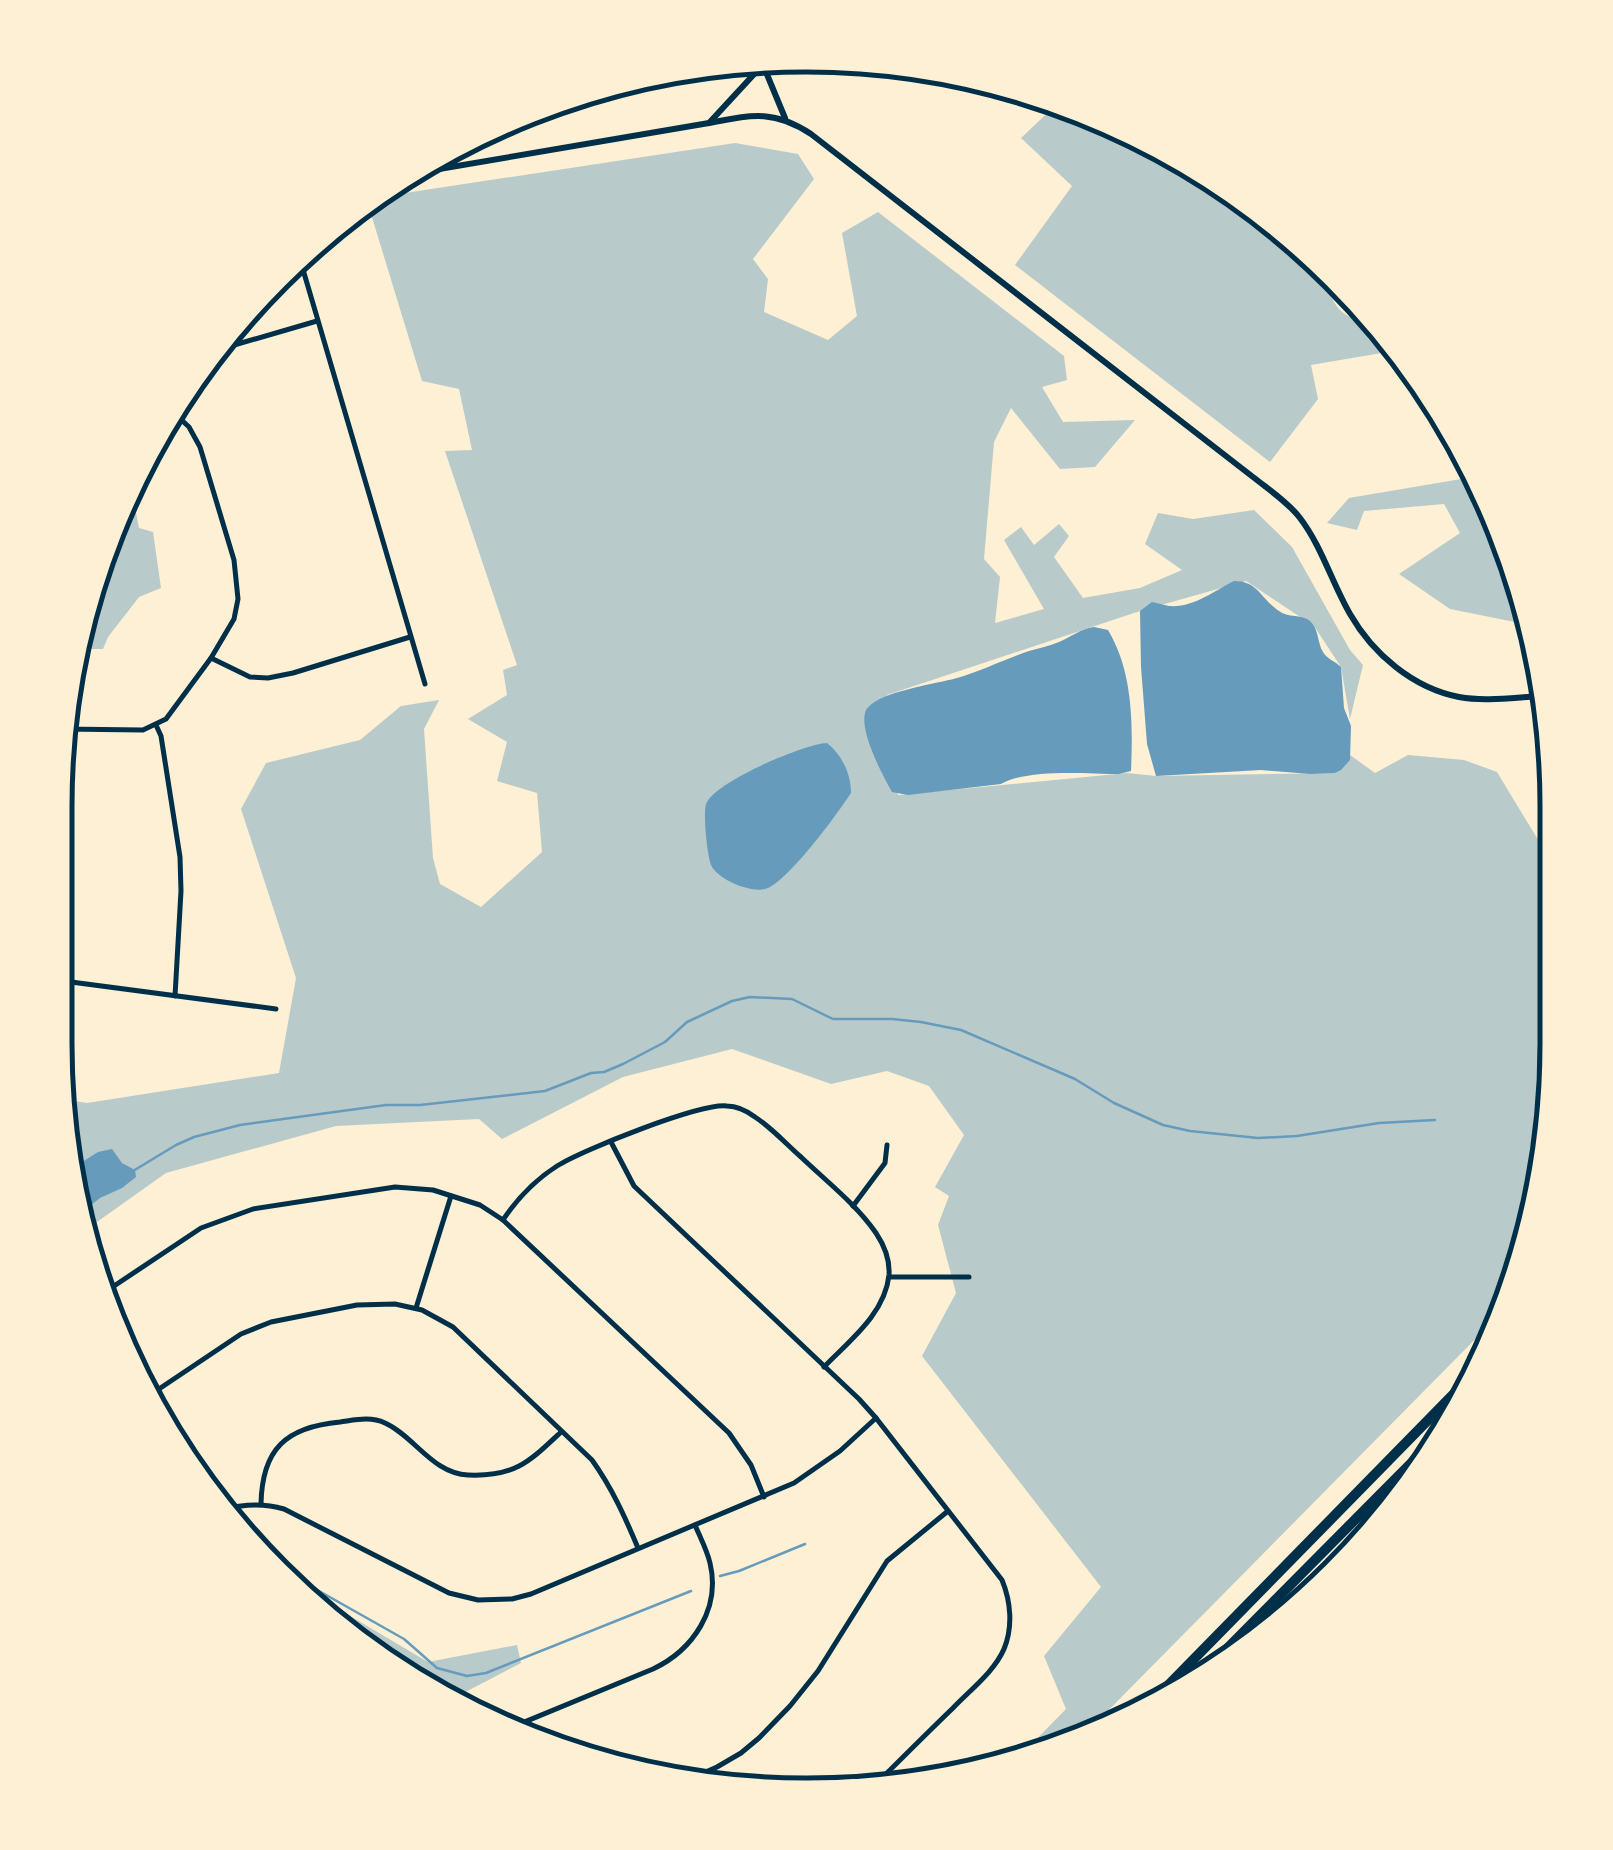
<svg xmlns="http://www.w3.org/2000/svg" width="1613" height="1850" font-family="'Sofia Sans Condensed',sans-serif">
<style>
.green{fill:#b9caca}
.water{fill:#669bbc}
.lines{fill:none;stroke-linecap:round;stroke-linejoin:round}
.stream{stroke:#669bbc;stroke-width:2.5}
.minor{stroke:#003049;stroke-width:5}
.tertiary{stroke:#003049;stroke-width:6}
.motorway{stroke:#003049;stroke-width:10}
.rim{fill:none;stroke:#003049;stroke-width:5}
</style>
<rect width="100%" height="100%" fill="#fdf0d5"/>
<g class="green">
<path d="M1059 102 1117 124 1132 139 1140 133 1191 165 1192 170 1198 169 1264 211 1326 268C1328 305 1342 323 1380 323L1399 350 1311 365 1318 399 1270 462 1015 265 1072 186 1021 138Z"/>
<polygon points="735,143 798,154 814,179 753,259 768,279 764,312 828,340 857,316 842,233 878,212 1064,356 1067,380 1042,387 1063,422 1135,420 1095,467 1060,469 1011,408 994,442 984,559 1000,577 995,623 1044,609 1004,540 1021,527 1034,545 1059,524 1069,536 1054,557 1083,598 1140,588 1182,570 1145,544 1158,513 1193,519 1254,510 1292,547 1350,650 1363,665 1350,719 1341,667 1314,626 1246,581 1140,611 887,695 898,795 1127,773 1156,776 1335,773 1350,755 1375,773 1408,755 1464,760 1497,772 1540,843 1551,848 1554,1088 1544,1190 1508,1306 1077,1742 1048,1755 1014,1762 1066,1709 1044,1656 1101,1587 922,1356 956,1293 938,1225 949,1196 935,1187 964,1135 929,1086 887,1071 831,1084 732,1049 623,1077 502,1139 479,1119 336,1126 166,1173 80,1234 62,1099 87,1103 279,1073 296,978 241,809 266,763 360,740 401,706 439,700 424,729 433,858 440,884 481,907 542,852 537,793 497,781 507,742 468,719 507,695 503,670 517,665 445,451 472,450 459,389 422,381 367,201 372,198"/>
<polygon points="1476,471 1518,565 1530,625 1450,609 1399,574 1460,533 1444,504 1364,511 1357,530 1327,523 1349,498 1467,478"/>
<polygon points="131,486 139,528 153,532 161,588 139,597 108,637 103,649 75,649 95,564"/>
<polygon points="276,1572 428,1662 517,1645 521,1663 452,1699 349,1640"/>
</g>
<g class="water">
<path d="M1234 581C1258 581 1260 598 1279 611 1288 618 1301 614 1310 621 1319 629 1317 642 1323 652 1327 659 1335 661 1341 667L1344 708 1351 726 1350 760 1341 770 1335 773 1310 774 1261 770 1156 776 1147 744 1141 667 1140 611 1152 602C1158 603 1163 605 1169 606 1193 608 1214 591 1234 581Z"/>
<path d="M1094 627 1108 630C1133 672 1133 723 1131 771L1119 774C1086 774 1030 768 1001 784L908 795 892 792C882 774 860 733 865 713 871 692 937 684 957 678 981 671 1005 659 1029 651 1039 648 1049 646 1059 642 1071 637 1080 629 1094 627Z"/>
<path d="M827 743C842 755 851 774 851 793 838 813 787 883 765 889 750 893 717 879 711 865 707 854 703 815 706 804 714 782 804 744 827 743Z"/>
<polygon points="112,1149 122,1163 135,1170 136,1177 122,1188 100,1198 78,1215 71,1169 98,1152"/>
</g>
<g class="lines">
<g class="stream">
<polyline points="133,1171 176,1145 194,1137 240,1125 386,1105 420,1105 545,1091 591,1073 604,1072 623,1064 665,1042 687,1022 732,1001 750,997 792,999 833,1019 892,1019 921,1022 961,1030 1075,1079 1114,1103 1163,1125 1190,1131 1258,1138 1297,1136 1379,1123 1435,1120"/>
<polyline points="720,1576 739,1571 805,1544"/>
<polyline points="283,1577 319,1591 404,1639 437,1668 467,1676 486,1673 691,1591"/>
</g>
<g class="minor">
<polyline points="299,256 425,684"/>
<polyline points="224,348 317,321"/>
<polyline points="211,658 250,677 268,678 293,673 410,637"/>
<polyline points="156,725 161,736 180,857 181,891 175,996"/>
<polyline points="61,729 143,730 166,719 211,658 234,619 238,599 234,560 200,447 189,427 172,411"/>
<polyline points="56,980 276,1009"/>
<path d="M611 1142 634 1186 859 1399 876 1418 1002 1580C1011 1602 1013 1627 1004 1649 994 1672 970 1690 953 1708 925 1735 897 1763 869 1791"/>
<polyline points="853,1206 885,1163 887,1145"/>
<path d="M503 1220C517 1199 535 1180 557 1166 582 1150 700 1103 727 1106 737 1106 747 1111 755 1117 772 1128 786 1144 801 1157 826 1181 856 1204 876 1233 884 1245 890 1260 889 1275 885 1314 849 1341 824 1367"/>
<polyline points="889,1277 969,1277"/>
<polyline points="102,1294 201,1228 253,1209 395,1187 433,1190 480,1205 503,1220 729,1433 751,1465 764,1497"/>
<polyline points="416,1308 451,1196"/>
<path d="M147 1397 241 1334 271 1322 357 1305 395 1304 422 1310 453 1327 592 1460C612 1488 625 1517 638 1548"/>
<path d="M261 1504C262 1449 286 1427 340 1422 355 1420 370 1416 385 1423 414 1436 433 1474 468 1475 515 1477 529 1462 561 1432"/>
<path d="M222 1510C243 1504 263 1503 284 1509L449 1593 478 1600 512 1599 531 1594 794 1483 840 1451 876 1418"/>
<path d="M505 1730 653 1669C693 1650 721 1609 710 1563 707 1550 700 1537 695 1525"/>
<polyline points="683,1782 717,1767 741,1753 759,1738 790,1706 818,1671 887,1561 948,1511"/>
</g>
<g class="tertiary">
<polyline points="761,60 785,118"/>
<path d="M709 123C751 115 773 109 811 134L1253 477C1268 489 1288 502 1300 518 1322 547 1332 583 1350 614 1373 654 1413 688 1459 697 1486 702 1517 697 1544 696"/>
<polyline points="404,175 709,123 768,59"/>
</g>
<g class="motorway">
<polyline points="1181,1695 1453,1421"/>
<polyline points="1141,1713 1484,1363"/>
</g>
</g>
<path d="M0 0H1613V1850H0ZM806 72H806A734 734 0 0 1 1540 806V1044A734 734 0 0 1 806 1778H806A734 734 0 0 1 72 1044V806A734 734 0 0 1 806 72Z" fill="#fdf0d5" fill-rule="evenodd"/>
<path class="rim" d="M806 72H806A734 734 0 0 1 1540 806V1044A734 734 0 0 1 806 1778H806A734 734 0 0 1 72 1044V806A734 734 0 0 1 806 72Z"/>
</svg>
